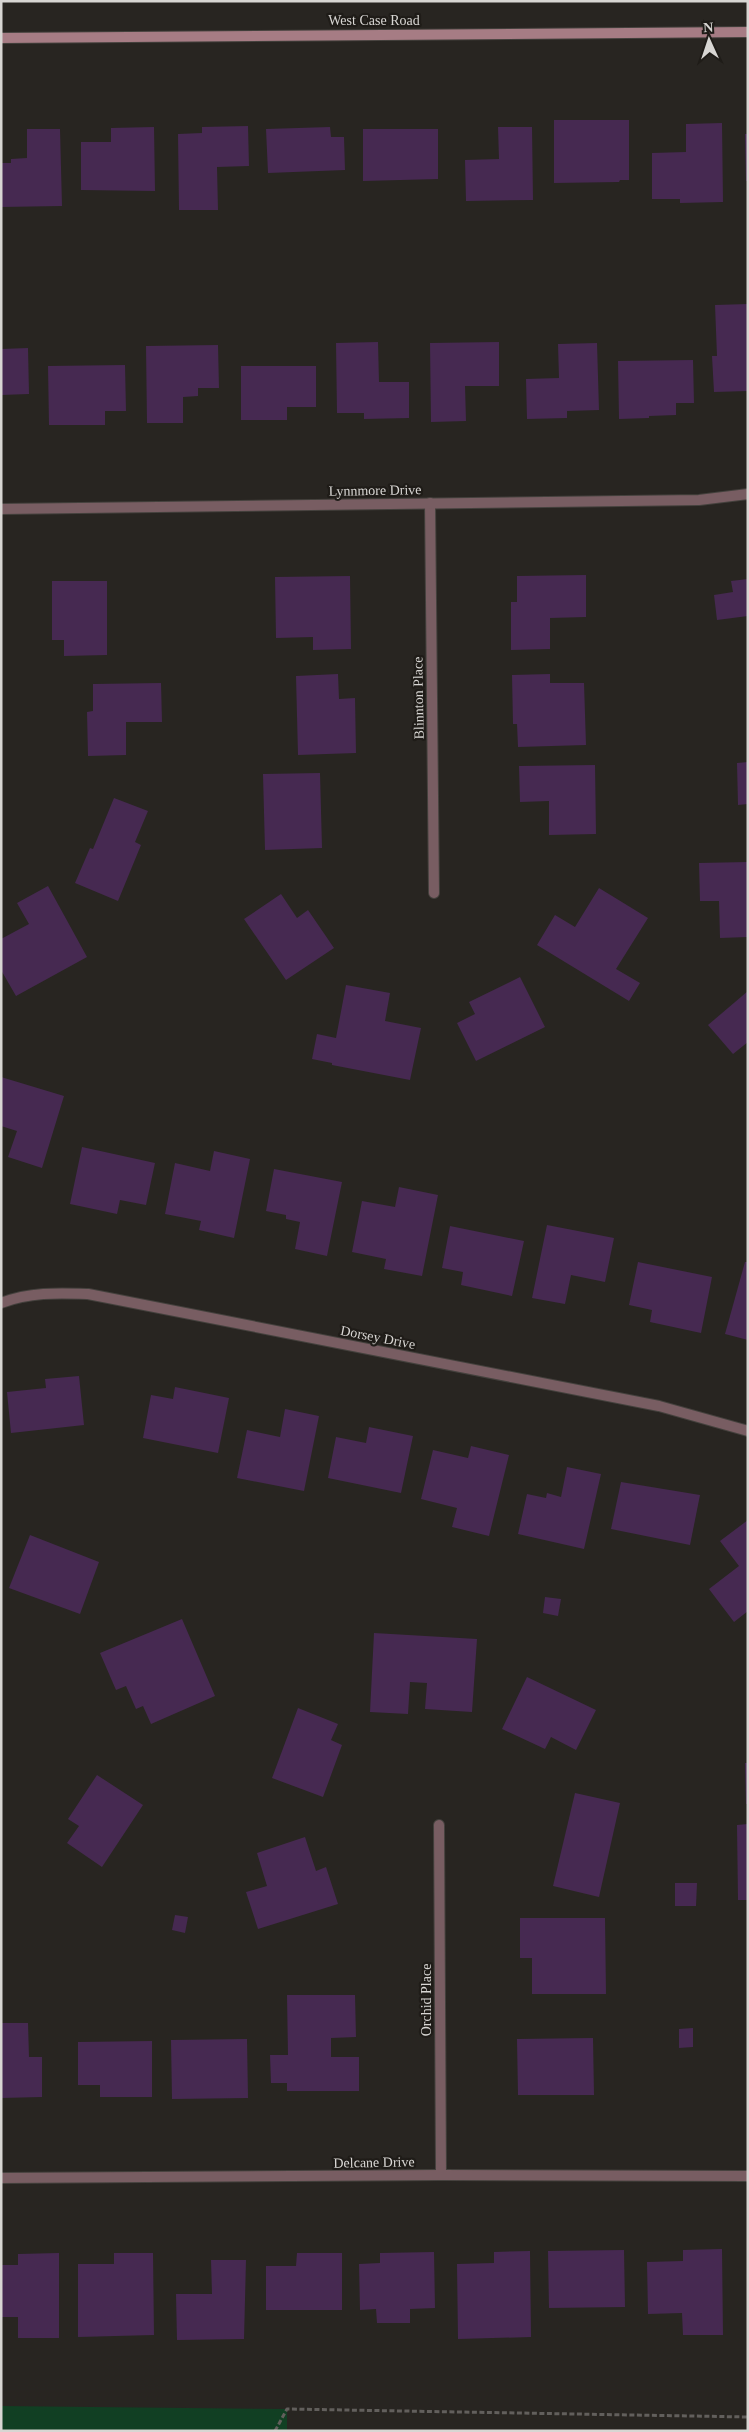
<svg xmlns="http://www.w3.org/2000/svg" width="749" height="2432" font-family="Georgia,serif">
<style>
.green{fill:#113f23}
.building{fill:#462951}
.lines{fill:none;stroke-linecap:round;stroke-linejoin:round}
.minor-casing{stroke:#44413d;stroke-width:12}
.secondary-casing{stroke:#44413d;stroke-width:12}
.path{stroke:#625f5c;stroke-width:3;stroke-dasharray:5 2.5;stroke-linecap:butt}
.minor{stroke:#785d62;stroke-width:10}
.secondary{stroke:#a67c84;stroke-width:10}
.labels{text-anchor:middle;stroke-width:4.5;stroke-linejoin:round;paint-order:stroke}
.street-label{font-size:14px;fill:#d8d6d3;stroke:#1f1c18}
</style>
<rect width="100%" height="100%" fill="#282521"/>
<polygon class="green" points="1,2406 287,2409 287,2431 1,2431"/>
<g class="building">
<polygon points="554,120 629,120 629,180 620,180 619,182 554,183"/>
<polygon points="722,123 723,202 680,203 680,199 652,199 652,153 686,152 686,124"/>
<polygon points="248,126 249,166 217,167 218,210 179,210 178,134 202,133 202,127"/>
<polygon points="154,127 155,191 81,190 81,142 111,142 111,128"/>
<polygon points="330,127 331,137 344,137 345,170 268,173 266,129"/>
<polygon points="498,127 532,127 533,200 466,201 465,160 499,159"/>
<polygon points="27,129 60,129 62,206 1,207 1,163 11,163 11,159 27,158"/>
<polygon points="363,129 438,129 438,179 363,181"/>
<polygon points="745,134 748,134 748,181 746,181"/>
<polygon points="748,304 748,391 714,392 712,356 717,356 715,305"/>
<polygon points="378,342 379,382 409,382 409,418 364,419 364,413 337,413 336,343"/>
<polygon points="499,342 499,386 465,386 466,421 431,422 430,343"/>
<polygon points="597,343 599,410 567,411 567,418 527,419 526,379 559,378 558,344"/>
<polygon points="218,345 219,388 198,388 198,396 183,397 183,423 147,423 146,346"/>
<polygon points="28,348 29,394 1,395 1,349"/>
<polygon points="693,360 694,403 676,403 676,415 649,416 649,418 619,419 618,361"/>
<polygon points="125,365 126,411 105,411 105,425 49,425 48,366"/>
<polygon points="241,366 316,366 316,407 287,407 287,420 241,420"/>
<polygon points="586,575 586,617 550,618 550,649 511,650 511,602 517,602 517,576"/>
<polygon points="350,576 351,649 313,650 313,637 276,638 275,577"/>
<polygon points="748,579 748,616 717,620 714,595 733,592 731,581"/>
<polygon points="52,581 107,581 107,655 64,656 64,640 52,640"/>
<polygon points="338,674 339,699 355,698 356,753 298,755 296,676"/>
<polygon points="550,674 550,683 584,683 586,745 518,747 517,724 513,724 512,675"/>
<polygon points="161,683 162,722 126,722 126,755 88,756 87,712 93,711 93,684"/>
<polygon points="748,762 748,804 738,805 737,763"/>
<polygon points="595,765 596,834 549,835 549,801 520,802 519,766"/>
<polygon points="320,773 322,848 265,850 263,774"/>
<polygon points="114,798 148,811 135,842 141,845 118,901 75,883 90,848 93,849"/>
<polygon points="748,862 748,937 720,938 719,901 700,901 699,863"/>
<polygon points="48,886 87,957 16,996 1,970 1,939 29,924 17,903"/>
<polygon points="599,888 648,918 616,969 640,983 629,1001 537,945 555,915 575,927"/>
<polygon points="281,894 297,918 308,910 334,948 286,980 244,919"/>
<polygon points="520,977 545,1027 476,1061 457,1023 475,1014 469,1002"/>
<polygon points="346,985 390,993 385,1021 421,1028 410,1080 332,1065 332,1063 312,1059 317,1034 336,1038"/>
<polygon points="748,991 748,1042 733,1054 708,1025"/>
<polygon points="1,1077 64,1096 42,1168 8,1157 17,1131 1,1126"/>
<polygon points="82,1147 155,1163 146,1205 120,1200 117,1214 70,1204"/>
<polygon points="214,1151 250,1159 234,1238 199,1230 201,1221 165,1214 175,1163 210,1171"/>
<polygon points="274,1169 342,1182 327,1256 295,1249 300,1222 286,1219 286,1215 266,1211"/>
<polygon points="399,1187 438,1195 422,1276 384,1269 386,1259 352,1252 362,1201 395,1207"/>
<polygon points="547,1225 614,1238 605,1282 571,1275 565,1304 532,1298"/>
<polygon points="450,1226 524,1241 512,1296 461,1285 463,1272 442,1268"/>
<polygon points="638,1262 712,1277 701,1333 650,1322 652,1310 629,1305"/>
<polygon points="745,1262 748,1262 748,1340 725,1334"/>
<polygon points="79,1376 84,1425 11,1433 7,1392 46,1388 45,1379"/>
<polygon points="175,1387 229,1398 218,1453 143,1438 151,1395 173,1399"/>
<polygon points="285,1409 319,1416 304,1491 237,1478 247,1430 280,1437"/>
<polygon points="369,1427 413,1436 401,1493 328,1478 336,1437 366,1443"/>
<polygon points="471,1446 509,1455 489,1536 452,1527 457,1508 421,1499 433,1450 468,1458"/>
<polygon points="567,1467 601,1474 584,1549 518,1534 527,1494 546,1498 547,1493 561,1497"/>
<polygon points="621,1482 700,1495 690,1545 611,1529"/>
<polygon points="748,1520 748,1611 734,1622 709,1589 739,1566 720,1541"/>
<polygon points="30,1535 99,1562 80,1614 9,1588"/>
<polygon points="545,1597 561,1599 558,1616 543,1613"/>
<polygon points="182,1619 215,1696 151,1724 143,1706 136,1709 126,1686 116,1690 100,1653"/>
<polygon points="374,1633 477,1639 472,1712 425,1709 427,1683 410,1682 408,1714 370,1712"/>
<polygon points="527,1677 596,1710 576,1750 551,1737 545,1749 502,1729"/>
<polygon points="298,1708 338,1724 331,1740 342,1745 323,1797 272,1778"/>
<polygon points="745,1763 748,1763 748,1804 746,1804"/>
<polygon points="97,1775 143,1805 102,1867 67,1843 79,1826 68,1819"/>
<polygon points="575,1793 620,1803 599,1897 553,1886"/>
<polygon points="748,1824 748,1900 738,1900 737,1825"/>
<polygon points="305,1837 316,1871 326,1867 338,1904 258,1929 246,1892 267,1886 257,1853"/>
<polygon points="675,1883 697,1883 696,1906 675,1906"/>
<polygon points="175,1915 188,1917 185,1933 172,1930"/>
<polygon points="520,1918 605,1918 606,1994 532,1994 532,1958 520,1958"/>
<polygon points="287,1995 355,1995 356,2037 331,2038 331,2057 359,2057 359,2091 287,2091 287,2083 271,2083 270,2055 288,2055"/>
<polygon points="1,2023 28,2023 29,2057 42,2057 42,2097 1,2098"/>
<polygon points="693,2028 693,2047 679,2048 679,2029"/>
<polygon points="593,2038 594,2095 518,2095 517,2039"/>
<polygon points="247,2039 248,2098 172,2099 171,2040"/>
<polygon points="152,2041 152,2097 100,2097 100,2085 78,2085 78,2042"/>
<polygon points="722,2249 723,2335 683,2335 682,2313 648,2314 647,2262 683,2261 683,2250"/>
<polygon points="624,2250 625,2307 549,2308 548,2251"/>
<polygon points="530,2251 531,2337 458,2339 457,2264 494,2263 494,2252"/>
<polygon points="434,2252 435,2308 410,2309 410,2323 377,2323 376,2309 360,2310 359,2264 380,2263 380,2253"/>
<polygon points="59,2253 59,2338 18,2338 18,2317 1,2317 1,2265 18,2265 18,2254"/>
<polygon points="114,2253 153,2253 154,2335 78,2337 78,2264 114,2264"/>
<polygon points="297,2253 342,2253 342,2310 266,2310 266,2266 296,2266"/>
<polygon points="211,2260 246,2260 244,2339 177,2340 176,2294 212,2294"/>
</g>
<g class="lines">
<g class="minor-casing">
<g id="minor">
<polyline points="430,503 434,893"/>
<polyline points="1,509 699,500 748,494"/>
<path d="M1 1303C30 1292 57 1293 88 1294L659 1406 748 1431"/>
<polyline points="439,1825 441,2175"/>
<polyline points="1,2178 441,2175 748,2176"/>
</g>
</g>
<g class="secondary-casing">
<polyline id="secondary" points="1,38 748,32"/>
</g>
<polyline class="path" points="275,2431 287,2409 748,2417"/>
<use href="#minor" class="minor"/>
<use href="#secondary" class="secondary"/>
</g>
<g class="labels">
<g class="street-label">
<text x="374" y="25">West Case Road</text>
<text transform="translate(375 490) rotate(-1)" y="5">Lynnmore Drive</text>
<text transform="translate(418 698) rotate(-91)" y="5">Blinnton Place</text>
<text transform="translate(378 1337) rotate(11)" y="5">Dorsey Drive</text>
<text transform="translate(426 2000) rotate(-90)" y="5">Orchid Place</text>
<text transform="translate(374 2162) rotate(-1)" y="5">Delcane Drive</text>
</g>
</g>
<rect width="749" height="2432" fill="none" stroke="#d8d6d3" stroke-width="5"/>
<g transform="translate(709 40) rotate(357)" stroke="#1f1c18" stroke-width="4" paint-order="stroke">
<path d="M0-4L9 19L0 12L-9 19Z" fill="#d8d6d3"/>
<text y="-8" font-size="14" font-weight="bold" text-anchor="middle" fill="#d8d6d3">N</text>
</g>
</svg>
